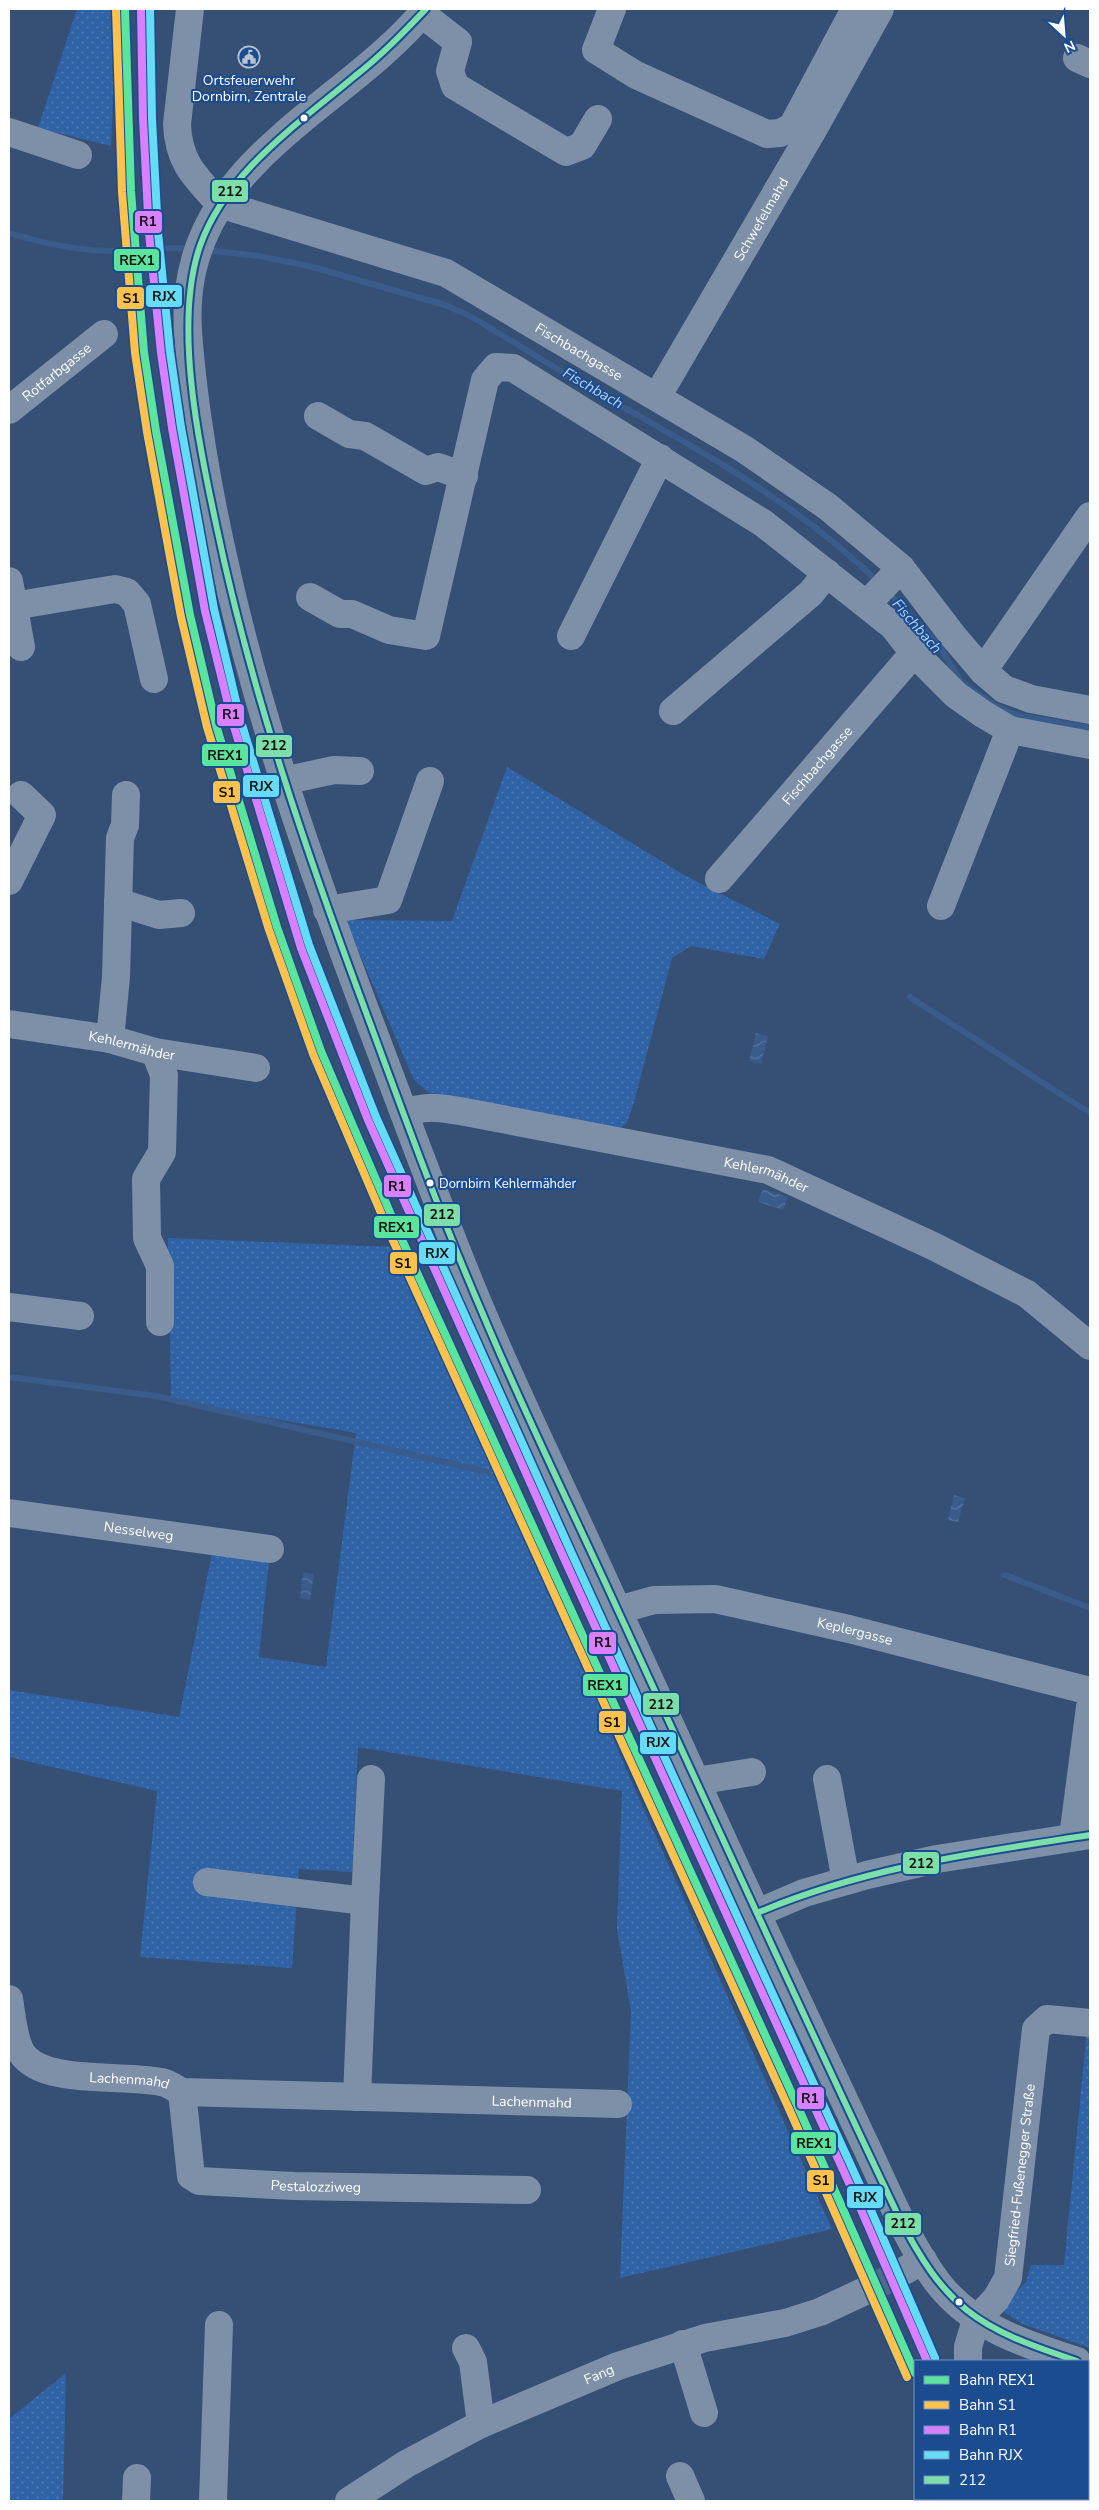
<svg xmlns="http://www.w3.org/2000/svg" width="1099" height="2510" font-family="'Nunito Sans',sans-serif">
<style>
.grass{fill:url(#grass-dots)}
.water{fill:url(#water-waves)}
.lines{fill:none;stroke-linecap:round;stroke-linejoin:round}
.stream{stroke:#395c8c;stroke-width:6}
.minor-tunnel{stroke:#546a8a;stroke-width:28;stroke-dasharray:28 14;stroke-linecap:butt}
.minor{stroke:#7d90a8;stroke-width:28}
.bus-1-casing{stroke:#1b4c90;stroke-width:10}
.bus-1{stroke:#7cdea9;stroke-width:6}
.rail-1-casing{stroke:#1b4c90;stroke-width:11}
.rail-2-casing{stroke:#1b4c90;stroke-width:11}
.rail-3-casing{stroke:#1b4c90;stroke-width:11}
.rail-4-casing{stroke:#1b4c90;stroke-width:11}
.rail-1{stroke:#5ae49d;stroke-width:8}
.rail-2{stroke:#fcc24d;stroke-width:8}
.rail-3{stroke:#d880ff;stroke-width:8}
.rail-4{stroke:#66dbf5;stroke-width:8}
.bus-dot{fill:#fff;stroke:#1b4c90;stroke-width:2}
.labels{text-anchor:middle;stroke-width:4;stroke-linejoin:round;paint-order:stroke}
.bus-label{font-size:13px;fill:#fff;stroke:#1b4c90;text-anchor:start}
.poi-label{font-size:14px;fill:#fff;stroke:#1b4c90}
.street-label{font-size:14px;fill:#fff;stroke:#1b4c90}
.water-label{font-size:15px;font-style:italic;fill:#b5d2f5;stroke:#1b4c90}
.line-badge{stroke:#1b4c90;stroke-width:2}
.pale-badge-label{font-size:14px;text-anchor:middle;font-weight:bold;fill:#111}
</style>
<defs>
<pattern id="grass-dots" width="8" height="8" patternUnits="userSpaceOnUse" patternTransform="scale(1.25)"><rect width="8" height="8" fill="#2f63a6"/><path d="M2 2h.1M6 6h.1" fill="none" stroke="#4e7ab3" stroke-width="1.8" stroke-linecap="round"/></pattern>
<pattern id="water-waves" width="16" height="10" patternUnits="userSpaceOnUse" patternTransform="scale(1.25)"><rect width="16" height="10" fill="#395c8c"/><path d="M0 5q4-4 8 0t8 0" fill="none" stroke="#57749d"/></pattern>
</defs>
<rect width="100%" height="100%" fill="#365075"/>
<g class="grass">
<polygon points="77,9 116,9 111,146 38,128"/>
<polygon points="507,767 686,876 780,924 764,959 691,946 672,958 633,1106 626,1124 613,1132 428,1092 414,1080 345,920 452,921"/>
<polygon points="168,1238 395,1247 528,1539 636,1792 832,2229 620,2278 631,2011 617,1929 622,1791 358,1747 352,1872 299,1869 292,1968 140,1957 157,1791 9,1757 9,1690 179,1717 212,1553 269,1560 259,1657 326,1667 356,1433 171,1401"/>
<polygon points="1087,2030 1090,2030 1090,2348 1023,2324 999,2309 1026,2282 1031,2265 1064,2265"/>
<polygon points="66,2373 63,2501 9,2501 9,2419"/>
</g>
<g class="water">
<polygon points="756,1033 768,1036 761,1064 749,1061"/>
<polygon points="763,1189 788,1197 783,1210 758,1202"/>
<polygon points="954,1495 965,1498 958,1522 948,1520"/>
<polygon points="303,1572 314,1574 310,1600 300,1598"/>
</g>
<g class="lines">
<g class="stream">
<path d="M9 233C42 243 74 250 108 251 137 251 165 246 194 249"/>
<path d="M206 250 259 256 309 266 445 305 468 315C512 340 554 368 598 393 696 448 798 503 879 583"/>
<polyline points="888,592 939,646 962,683 996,706 1016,715 1090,728"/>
<polyline points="910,997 1090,1113"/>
<polyline points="9,1377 156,1396 488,1472"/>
<polyline points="1005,1575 1090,1608"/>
</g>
<polyline class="minor-tunnel" points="867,2290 902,2272"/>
<g class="minor">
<path id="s1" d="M190 9 177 124C178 162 196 178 220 204L446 273 744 449 828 507 901 568 953 636 983 671 1004 689 1031 699 1090 710"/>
<path d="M426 9C349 103 205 155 189 290 185 321 190 353 193 384 200 442 210 499 223 556 258 719 314 875 373 1031 408 1123 442 1217 480 1308 513 1386 550 1463 586 1541 633 1643 680 1745 726 1847 771 1945 817 2043 863 2140 886 2188 906 2240 938 2283 973 2328 1025 2344 1077 2361"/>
<polyline points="612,9 596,50 636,75 767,134 780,133 792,127 855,9"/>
<polyline points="422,14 458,42 450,71 455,86 566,152 582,146 598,119"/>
<polyline points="1077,58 1090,64"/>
<polyline points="9,132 78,155"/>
<path id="s2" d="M657 397 814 128 880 9"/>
<path id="s3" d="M9 410 104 334"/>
<polyline points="318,416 349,434 365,436 426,471 438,467 464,476"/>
<polyline points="9,581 21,647"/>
<polyline points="310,597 340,614 352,614 389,630 426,636 485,380 496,367 513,368 763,523 893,626 914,653 956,695 983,714 1010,730 1090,745"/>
<polyline points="867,604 901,568"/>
<polyline points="13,606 115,589 127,592 137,604 154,679"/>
<polyline points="571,636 660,458"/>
<polyline points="983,671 1090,516"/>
<polyline points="673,711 811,593 827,573"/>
<polyline points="283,781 334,770 360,771"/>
<path id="s4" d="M719 879 914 653"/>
<polyline points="9,881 42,815 21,795"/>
<polyline points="118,902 159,915 181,913"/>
<polyline points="941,906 1010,730"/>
<polyline points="327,910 388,900 430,781"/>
<path id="s5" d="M9 1024 110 1039 155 1052 256 1068"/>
<polyline points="110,1039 116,977 120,838 125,825 126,795"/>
<polyline points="155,1052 164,1075 162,1152 146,1179 147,1238 160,1266 160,1322"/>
<path id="s6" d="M404 1113C426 1105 438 1108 460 1111L768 1170 933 1246 1027 1294 1090 1346"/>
<polyline points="9,1307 80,1316"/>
<path id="s7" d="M9 1513 270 1549"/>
<path id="s8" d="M618 1610 654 1600 715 1599 849 1629 1090 1691"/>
<polyline points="827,1779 846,1881"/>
<polyline points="696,1781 752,1772"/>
<polyline points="1073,1837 1090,1707"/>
<polyline points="207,1882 365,1901 357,2097"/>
<polyline points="365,1901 371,1779"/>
<polyline points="757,1913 804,1893 867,1875 937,1859 1090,1835"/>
<path id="s9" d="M9 1999C12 2016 13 2037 21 2052 42 2087 130 2073 165 2083 171 2085 176 2089 182 2092L618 2104"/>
<path id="s10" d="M182 2092 191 2176 199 2181 294 2186 527 2190"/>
<polyline points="902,2272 923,2260"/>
<polyline points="683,2344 704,2413"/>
<polyline points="466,2348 473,2362 481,2424"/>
<path id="s11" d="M968 2361V2347L976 2320 996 2299 1008 2278 1036 2029 1047 2019 1090 2023"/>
<polyline points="680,2476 691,2501"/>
<polyline points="1034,2499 1036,2501"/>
<polyline points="136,2501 137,2478"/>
<polyline points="213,2501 219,2325"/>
<path id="s12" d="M349 2501 406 2464 481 2424 618 2366 705 2338 785 2323 820 2312 867 2290"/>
</g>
<g class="bus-1-casing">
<g id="bus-1">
<path d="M426 9C403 33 381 56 355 76 298 124 226 172 200 246 173 324 199 444 216 524 251 692 307 854 367 1015 404 1115 440 1215 482 1312 520 1403 563 1491 604 1580 701 1791 797 2003 897 2213 945 2309 977 2328 1077 2361"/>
<path d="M757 1913C865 1867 975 1853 1090 1835"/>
</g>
</g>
<use href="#bus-1" class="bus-1"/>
<g class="rail-1-casing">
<polyline id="rail-1" points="125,9 131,191 144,352 156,431 190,615 216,725 277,927 321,1051 398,1231 798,2107 915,2373"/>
</g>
<g class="rail-2-casing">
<polyline id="rail-2" points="116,9 122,192 135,353 147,432 181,617 207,727 269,930 313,1054 390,1234 790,2111 907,2377"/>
</g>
<g class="rail-3-casing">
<polyline id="rail-3" points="141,9 143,119 149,233 161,353 172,428 205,611 232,720 301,948 368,1120 563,1556 855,2196 927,2361"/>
</g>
<g class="rail-4-casing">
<polyline id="rail-4" points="150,9 152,119 158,232 170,352 181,427 214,609 240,718 309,945 376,1117 571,1552 863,2192 935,2358"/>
</g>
<use href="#rail-1" class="rail-1"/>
<use href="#rail-2" class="rail-2"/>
<use href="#rail-3" class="rail-3"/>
<use href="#rail-4" class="rail-4"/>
</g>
<defs>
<g id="civic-ring" transform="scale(1.125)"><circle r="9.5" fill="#1b4c90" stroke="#b9c2cf" stroke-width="1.5"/><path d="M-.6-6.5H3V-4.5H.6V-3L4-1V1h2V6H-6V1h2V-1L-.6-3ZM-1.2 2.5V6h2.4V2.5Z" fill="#b9c2cf"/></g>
</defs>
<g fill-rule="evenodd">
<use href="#civic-ring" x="249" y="57"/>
</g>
<g class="bus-dot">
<circle cx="304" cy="118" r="4.5"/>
<circle cx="430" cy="1183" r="4.5"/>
<circle cx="959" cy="2302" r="4.5"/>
</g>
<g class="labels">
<g class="bus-label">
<text x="439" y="1188">Dornbirn Kehlermähder</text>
</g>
<g class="poi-label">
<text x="249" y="85">Ortsfeuerwehr<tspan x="249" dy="16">Dornbirn, Zentrale</tspan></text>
</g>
<g class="street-label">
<text dy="5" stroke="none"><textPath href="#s2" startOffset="206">Schwefelmahd</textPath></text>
<text dy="5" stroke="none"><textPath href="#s1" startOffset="600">Fischbachgasse</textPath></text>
<text dy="5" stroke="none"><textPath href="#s3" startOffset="61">Rotfarbgasse</textPath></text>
<text dy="5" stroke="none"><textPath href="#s4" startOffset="150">Fischbachgasse</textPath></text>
<text dy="5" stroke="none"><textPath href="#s5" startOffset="125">Kehlermähder</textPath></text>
<text dy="5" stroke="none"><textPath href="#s6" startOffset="370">Kehlermähder</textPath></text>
<text dy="5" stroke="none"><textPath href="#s7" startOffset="131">Nesselweg</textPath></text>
<text dy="5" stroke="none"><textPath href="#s8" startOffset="242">Keplergasse</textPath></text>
<text dy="5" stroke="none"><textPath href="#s9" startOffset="170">Lachenmahd</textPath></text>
<text dy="5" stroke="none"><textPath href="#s9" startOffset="575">Lachenmahd</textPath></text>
<text dy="5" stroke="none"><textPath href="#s11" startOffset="199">Siegfried-Fußenegger Straße</textPath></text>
<text dy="5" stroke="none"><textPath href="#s10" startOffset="211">Pestalozziweg</textPath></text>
<text dy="5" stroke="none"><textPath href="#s12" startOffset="281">Fang</textPath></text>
</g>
<g class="water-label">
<text transform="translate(593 388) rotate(30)" y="5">Fischbach</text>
<text transform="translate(917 626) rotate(49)" y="5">Fischbach</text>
</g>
</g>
<g class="line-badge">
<rect x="211" y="179" width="38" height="24" rx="5" fill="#7cdea9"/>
<rect x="134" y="210" width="29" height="24" rx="5" fill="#d880ff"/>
<rect x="113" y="248" width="47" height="24" rx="5" fill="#5ae49d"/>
<rect x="145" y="284" width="38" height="24" rx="5" fill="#66dbf5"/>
<rect x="116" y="286" width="29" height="24" rx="5" fill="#fcc24d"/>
<rect x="216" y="703" width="29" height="24" rx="5" fill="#d880ff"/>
<rect x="255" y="734" width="38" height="24" rx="5" fill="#7cdea9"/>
<rect x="201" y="743" width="48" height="24" rx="5" fill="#5ae49d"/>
<rect x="242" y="774" width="38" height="24" rx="5" fill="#66dbf5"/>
<rect x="212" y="780" width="29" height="24" rx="5" fill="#fcc24d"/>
<rect x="383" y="1174" width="29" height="24" rx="5" fill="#d880ff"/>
<rect x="423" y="1203" width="38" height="24" rx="5" fill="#7cdea9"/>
<rect x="373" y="1215" width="47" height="24" rx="5" fill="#5ae49d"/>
<rect x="418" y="1241" width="38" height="24" rx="5" fill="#66dbf5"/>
<rect x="389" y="1251" width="29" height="24" rx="5" fill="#fcc24d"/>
<rect x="588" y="1631" width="29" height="24" rx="5" fill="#d880ff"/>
<rect x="582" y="1673" width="47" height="24" rx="5" fill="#5ae49d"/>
<rect x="642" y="1692" width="38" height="24" rx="5" fill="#7cdea9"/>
<rect x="598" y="1710" width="29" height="24" rx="5" fill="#fcc24d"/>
<rect x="639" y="1731" width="38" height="24" rx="5" fill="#66dbf5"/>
<rect x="902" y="1851" width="38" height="24" rx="5" fill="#7cdea9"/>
<rect x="796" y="2086" width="29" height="24" rx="5" fill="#d880ff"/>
<rect x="790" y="2131" width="47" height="24" rx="5" fill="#5ae49d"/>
<rect x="806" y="2169" width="29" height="24" rx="5" fill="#fcc24d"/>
<rect x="846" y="2185" width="38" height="24" rx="5" fill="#66dbf5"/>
<rect x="884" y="2212" width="38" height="24" rx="5" fill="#7cdea9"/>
</g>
<g class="pale-badge-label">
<text x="230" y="196">212</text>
<text x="148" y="226">R1</text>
<text x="137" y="265">REX1</text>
<text x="164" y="301">RJX</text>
<text x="131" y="303">S1</text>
<text x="231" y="719">R1</text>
<text x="274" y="750">212</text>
<text x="225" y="760">REX1</text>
<text x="261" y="791">RJX</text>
<text x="227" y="797">S1</text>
<text x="397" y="1191">R1</text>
<text x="442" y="1219">212</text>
<text x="396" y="1232">REX1</text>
<text x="437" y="1258">RJX</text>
<text x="403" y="1268">S1</text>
<text x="603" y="1647">R1</text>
<text x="605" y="1690">REX1</text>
<text x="661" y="1709">212</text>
<text x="612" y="1727">S1</text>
<text x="658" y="1747">RJX</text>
<text x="921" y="1868">212</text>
<text x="810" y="2103">R1</text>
<text x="814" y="2148">REX1</text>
<text x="821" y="2185">S1</text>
<text x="865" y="2202">RJX</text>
<text x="903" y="2228">212</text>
</g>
<rect width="1099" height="2510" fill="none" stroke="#ffffff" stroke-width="20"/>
<rect x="914" y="2360" width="175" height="140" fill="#1b4c90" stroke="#7694bc"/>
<rect x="924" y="2376" width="25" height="8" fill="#5ae49d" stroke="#7694bc"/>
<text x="959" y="2385" font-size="15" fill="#ffffff">Bahn REX1</text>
<rect x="924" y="2401" width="25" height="8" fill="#fcc24d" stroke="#7694bc"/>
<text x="959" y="2410" font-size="15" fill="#ffffff">Bahn S1</text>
<rect x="924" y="2426" width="25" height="8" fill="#d880ff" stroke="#7694bc"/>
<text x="959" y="2435" font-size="15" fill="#ffffff">Bahn R1</text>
<rect x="924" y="2451" width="25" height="8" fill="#66dbf5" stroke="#7694bc"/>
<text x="959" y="2460" font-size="15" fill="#ffffff">Bahn RJX</text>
<rect x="924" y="2476" width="25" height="8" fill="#7cdea9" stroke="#7694bc"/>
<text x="959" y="2485" font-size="15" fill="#ffffff">212</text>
<g transform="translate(1064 35) rotate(154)" stroke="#1b4c90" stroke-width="4" paint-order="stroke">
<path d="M0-4L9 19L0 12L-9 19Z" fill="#ffffff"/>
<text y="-8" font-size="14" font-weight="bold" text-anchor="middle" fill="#ffffff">N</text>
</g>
</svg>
